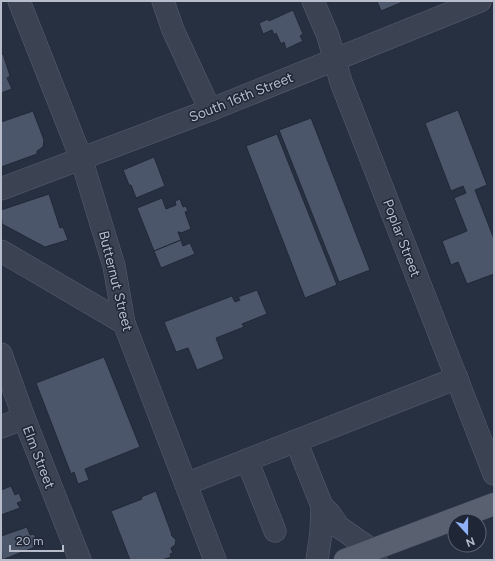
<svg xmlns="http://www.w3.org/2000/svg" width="495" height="561" font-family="Figtree,sans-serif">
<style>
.building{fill:#4c566a;stroke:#212938}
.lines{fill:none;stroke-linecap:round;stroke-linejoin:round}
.minor-casing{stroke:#58606e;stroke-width:23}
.major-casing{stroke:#444b5a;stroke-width:23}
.minor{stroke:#3b4251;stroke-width:22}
.major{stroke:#596171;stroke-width:22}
.labels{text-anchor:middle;stroke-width:3;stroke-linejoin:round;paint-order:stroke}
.street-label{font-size:14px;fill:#b7bdcb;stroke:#1f2736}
</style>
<rect width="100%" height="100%" fill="#263041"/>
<g class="building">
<polygon points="377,1 405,1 381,11"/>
<polygon points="293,10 303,34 300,36 303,41 286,49 284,42 281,44 276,33 274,35 272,30 263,34 259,23 268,19 269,21"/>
<polygon points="3,54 10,76 7,78 12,89 1,93 1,55"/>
<polygon points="458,110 487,185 475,190 494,239 494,274 467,284 458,262 451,265 442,241 467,231 454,198 466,193 463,186 451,191 425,123"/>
<polygon points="33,111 44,140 43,147 37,151 37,154 1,167 1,122"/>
<polygon points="311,118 370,270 339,282 279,130"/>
<polygon points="277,134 337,285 305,298 246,146"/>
<polygon points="154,157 165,186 136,198 131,185 129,185 123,170"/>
<polygon points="49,194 60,228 63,227 68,240 45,247 2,224 1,210"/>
<polygon points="162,198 166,209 176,205 175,201 180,199 183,207 186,206 188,211 185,212 191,229 181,233 180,232 178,232 181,240 154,251 137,208"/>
<polygon points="181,240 183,246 190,243 195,254 161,268 154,251"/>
<polygon points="257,290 267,314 242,324 244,327 216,338 224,359 197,370 188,348 176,352 164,322 232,296 235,302 240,300 238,297"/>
<polygon points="104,357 140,447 85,469 89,480 78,484 74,472 71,474 36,383"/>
<polygon points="11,486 15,495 19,493 22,501 17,503 20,508 1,515 1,490"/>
<polygon points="156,491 172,535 171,535 176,540 175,545 171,548 173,553 170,554 171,557 162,560 130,560 111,511 142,499 141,497"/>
<polygon points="27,527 30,535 34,534 37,541 33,542 35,547 2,560 1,536"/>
</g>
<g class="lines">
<g class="minor-casing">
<g id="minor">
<polyline points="19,1 81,158 114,266 124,323 215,560"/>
<polyline points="163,1 173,30 210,110"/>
<polyline points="313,1 328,36 341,82 494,474"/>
<polyline points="1,189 210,110 480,1"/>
<polyline points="1,251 124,323"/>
<polyline points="1,354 24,418 80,560"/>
<polyline points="1,427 24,418"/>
<polyline points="296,441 322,506"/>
<polyline points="247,460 275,531"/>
<polyline points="186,484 457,378"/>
<polyline points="317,560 321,533 322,506 330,514 339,527 372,550 376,560"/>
</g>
</g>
<g class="major-casing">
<polyline id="major" points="345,560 494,504"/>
</g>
<use href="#minor" class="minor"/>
<use href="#major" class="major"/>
</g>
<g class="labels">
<g class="street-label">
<text transform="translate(241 97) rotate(-22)" y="5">South 16th Street</text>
<text transform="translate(402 238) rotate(69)" y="5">Poplar Street</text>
<text transform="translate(116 281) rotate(76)" y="5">Butternut Street</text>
<text transform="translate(39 457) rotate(69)" y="5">Elm Street</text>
</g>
</g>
<rect width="495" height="561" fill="none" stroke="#b7bdcb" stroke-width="4"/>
<g transform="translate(467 533) rotate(159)"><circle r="19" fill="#1f2736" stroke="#5c6372"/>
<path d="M0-3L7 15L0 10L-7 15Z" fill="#90b0f7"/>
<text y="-6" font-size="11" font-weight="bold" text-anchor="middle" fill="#b7bdcb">N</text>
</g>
<path d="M10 545v6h53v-6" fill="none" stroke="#b7bdcb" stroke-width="2"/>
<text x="16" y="545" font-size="12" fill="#b7bdcb" stroke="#1f2736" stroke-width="3" paint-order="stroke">20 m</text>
</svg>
